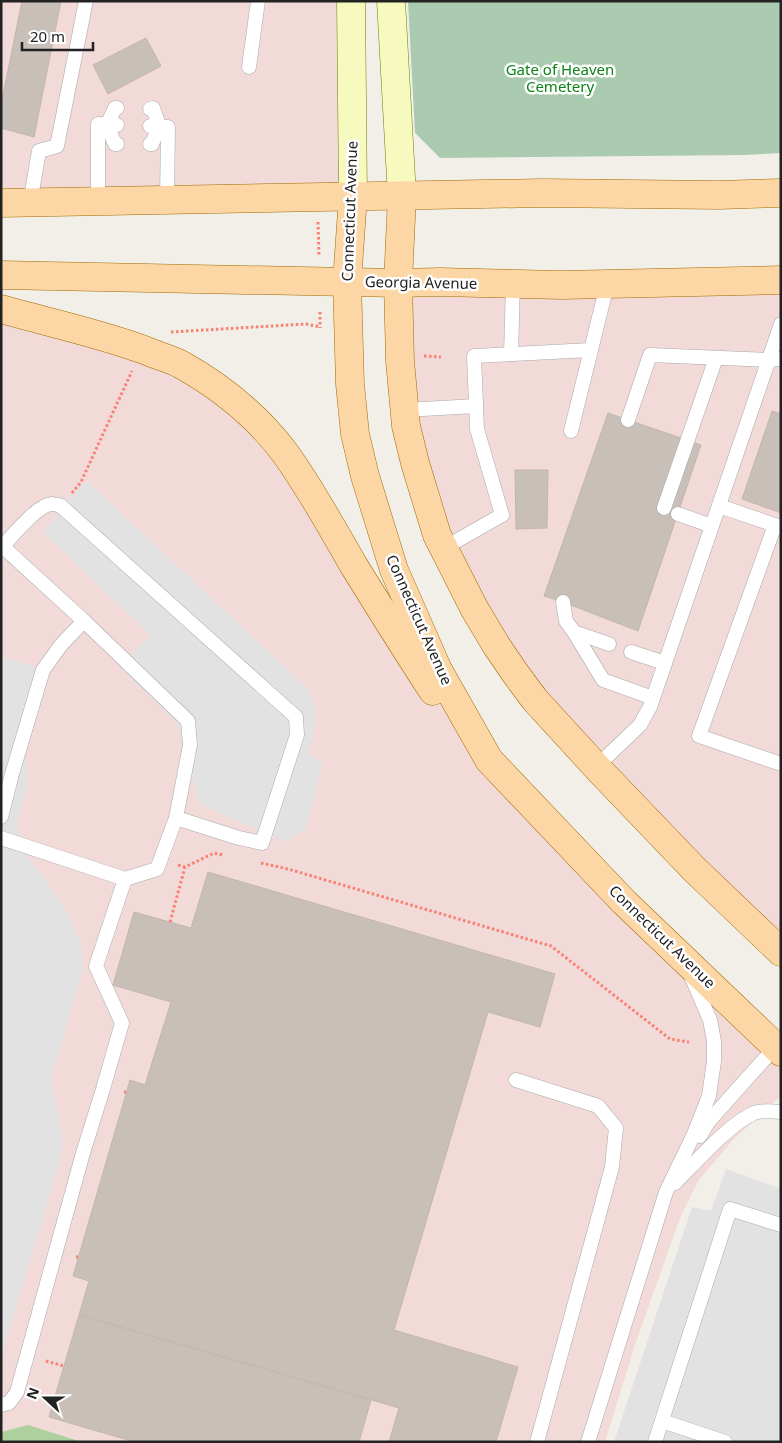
<svg xmlns="http://www.w3.org/2000/svg" width="782" height="1443" font-family="'Noto Sans',sans-serif">
<style>
.commercial{fill:#f2dad9}
.forest{fill:#add19e}
.cemetery{fill:#aacbaf}
.parking{fill:#e2e2e2}
.building{fill:#c7bfb8;stroke:#c4b6ab}
.lines{fill:none;stroke-linecap:round;stroke-linejoin:round}
.lane-casing{stroke:#a9a9a9;stroke-width:15}
.secondary-casing{stroke:#707d05;stroke-width:29}
.primary-casing{stroke:#a06b00;stroke-width:29}
.path{stroke:#fa8072;stroke-width:3;stroke-dasharray:2.5 2.5;stroke-linecap:butt}
.lane{stroke:#fff;stroke-width:14}
.secondary{stroke:#f7fabf;stroke-width:28}
.primary{stroke:#fcd6a4;stroke-width:28}
.labels{text-anchor:middle;stroke-width:5;stroke-linejoin:round;paint-order:stroke}
.park-label{font-size:15px;fill:#0c8416;stroke:#fff}
.street-label{font-size:15px;fill:#222;stroke:#fff}
</style>
<rect width="100%" height="100%" fill="#f2efe9"/>
<g class="commercial">
<polygon points="1,1 351,1 353,196 1,203"/>
<polygon points="781,280 781,952 535,700 415,463 398,283"/>
<polygon points="1,309 78,329 241,406 433,691 781,1052 781,1096 733,1140 698,1181 680,1218 635,1345 605,1442 1,1442"/>
</g>
<polygon class="forest" points="28,1425 82,1442 1,1442 1,1432"/>
<polygon class="cemetery" points="408,1 781,1 781,153 745,155 440,158 415,133"/>
<g class="parking">
<polygon points="87,481 309,690 315,710 314,731 311,744 307,753 323,763 306,829 285,842 200,804 177,723 120,668 150,635 44,533 61,506 70,495"/>
<polygon points="1,657 37,667 39,693 32,720 25,757 28,784 17,823 24,852 58,897 70,918 81,944 83,968 51,1079 61,1130 63,1146 57,1170 1,1358"/>
<polygon points="726,1169 781,1189 781,1442 614,1442 692,1207 711,1211"/>
</g>
<g class="building">
<polygon points="22,1 61,1 34,137 1,128 1,105"/>
<polygon points="146,38 161,66 108,94 93,65"/>
<polygon points="772,411 781,414 781,513 742,499"/>
<polygon points="608,413 701,445 638,631 563,602 544,596"/>
<polygon points="515,470 548,470 547,528 516,529"/>
<polygon points="208,872 555,974 540,1027 488,1012 394,1330 518,1367 496,1442 389,1442 399,1408 79,1315 89,1281 73,1276 130,1080 145,1085 171,1002 113,985 134,912 191,928"/>
<polygon points="79,1315 371,1400 359,1442 135,1442 49,1417"/>
</g>
<g class="lines">
<g class="lane-casing">
<g id="lane">
<polyline points="249,67 258,1"/>
<polyline points="150,126 168,127 167,200"/>
<polyline points="117,144 115,144 107,125 115,108 117,108"/>
<polyline points="150,144 152,144 159,126 153,108 150,109"/>
<polyline points="98,201 98,124 117,125"/>
<polyline points="30,203 39,151 57,146 86,1"/>
<polyline points="511,354 513,284"/>
<polyline points="405,410 476,406"/>
<polyline points="628,420 650,355 768,360 781,359"/>
<polyline points="571,431 607,285"/>
<polyline points="719,506 781,527"/>
<polyline points="664,508 716,358"/>
<polyline points="678,514 712,526"/>
<polyline points="775,525 699,736 781,764"/>
<polyline points="1,545 84,621 61,645 43,670 12,774 1,817"/>
<path d="M3 546C13 535 39 503 53 504 56 504 58 505 61 506L296 717 297 735 262 843 239 838 176 818"/>
<polyline points="444,548 502,515 477,429 474,356 591,350"/>
<polyline points="563,602 566,621 574,632 609,644"/>
<polyline points="84,621 188,721 190,745 176,818 157,869 125,879"/>
<polyline points="574,632 603,680 653,698"/>
<polyline points="631,652 665,663"/>
<polyline points="596,767 640,725 650,707 781,324"/>
<polyline points="1,838 125,879 96,966 122,1023 103,1089 83,1153 17,1392 9,1403 1,1405"/>
<polyline points="516,1080 598,1106 616,1128 612,1167 537,1442"/>
<polyline points="700,1136 709,1121 778,1044"/>
<path d="M675 1183C695 1163 729 1124 754 1113 762 1110 772 1111 781 1112"/>
<polyline points="662,1421 725,1442"/>
<polyline points="588,1442 666,1192 694,1134 709,1096 714,1061 714,1041 710,1020 691,976"/>
<polyline points="655,1442 730,1209 781,1225"/>
</g>
</g>
<g class="secondary-casing">
<g id="secondary">
<polyline points="351,1 353,196"/>
<polyline points="391,1 402,196"/>
</g>
</g>
<g class="primary-casing">
<g id="primary">
<polyline points="353,196 347,282 350,384 355,434 365,476 394,570 438,670 489,760 624,902 781,1052"/>
<polyline points="402,196 398,283 400,361 406,426 415,463 437,535 474,608 496,645 515,673 535,700 602,773 694,869 781,952"/>
<polyline points="1,203 542,193 719,195 781,193"/>
<polyline points="1,275 398,283 440,282 562,285 781,280"/>
<path d="M1 309C50 323 99 333 147 351 158 356 171 359 182 365 221 387 258 417 285 453 311 489 332 528 354 566 380 608 406 650 433 691"/>
</g>
</g>
<g class="path">
<polyline points="318,222 319,256"/>
<polyline points="320,312 320,328"/>
<polyline points="171,332 306,324 320,327"/>
<polyline points="424,356 441,357"/>
<polyline points="72,493 81,482 132,371"/>
<polyline points="261,863 288,869 551,946 670,1039 689,1042"/>
<polyline points="178,865 185,867"/>
<polyline points="170,922 185,867 214,853 223,855"/>
<polyline points="124,1092 126,1092"/>
<polyline points="76,1257 78,1257"/>
<polyline points="46,1361 64,1366"/>
</g>
<use href="#lane" class="lane"/>
<use href="#secondary" class="secondary"/>
<use href="#primary" class="primary"/>
</g>
<g class="labels">
<g class="park-label">
<text x="560" y="75">Gate of Heaven<tspan x="560" dy="17">Cemetery</tspan></text>
</g>
<g class="street-label">
<text transform="translate(350 211) rotate(-88)" y="5">Connecticut Avenue</text>
<text transform="translate(421 283) rotate(1)" y="5">Georgia Avenue</text>
<text transform="translate(419 620) rotate(66)" y="5">Connecticut Avenue</text>
<text transform="translate(662 937) rotate(44)" y="5">Connecticut Avenue</text>
</g>
</g>
<rect width="782" height="1443" fill="none" stroke="#222222" stroke-width="5"/>
<g transform="translate(45 1398) rotate(291)" stroke="#ffffff" stroke-width="4" paint-order="stroke">
<path d="M0-4L9 19L0 12L-9 19Z" fill="#222222"/>
<text y="-8" font-size="14" font-weight="bold" text-anchor="middle" fill="#222222">N</text>
</g>
<path d="M22 42v8h71v-8" fill="none" stroke="#222222" stroke-width="2.5"/>
<text x="30" y="42" font-size="15" fill="#222222" stroke="#ffffff" stroke-width="4" paint-order="stroke">20 m</text>
</svg>
